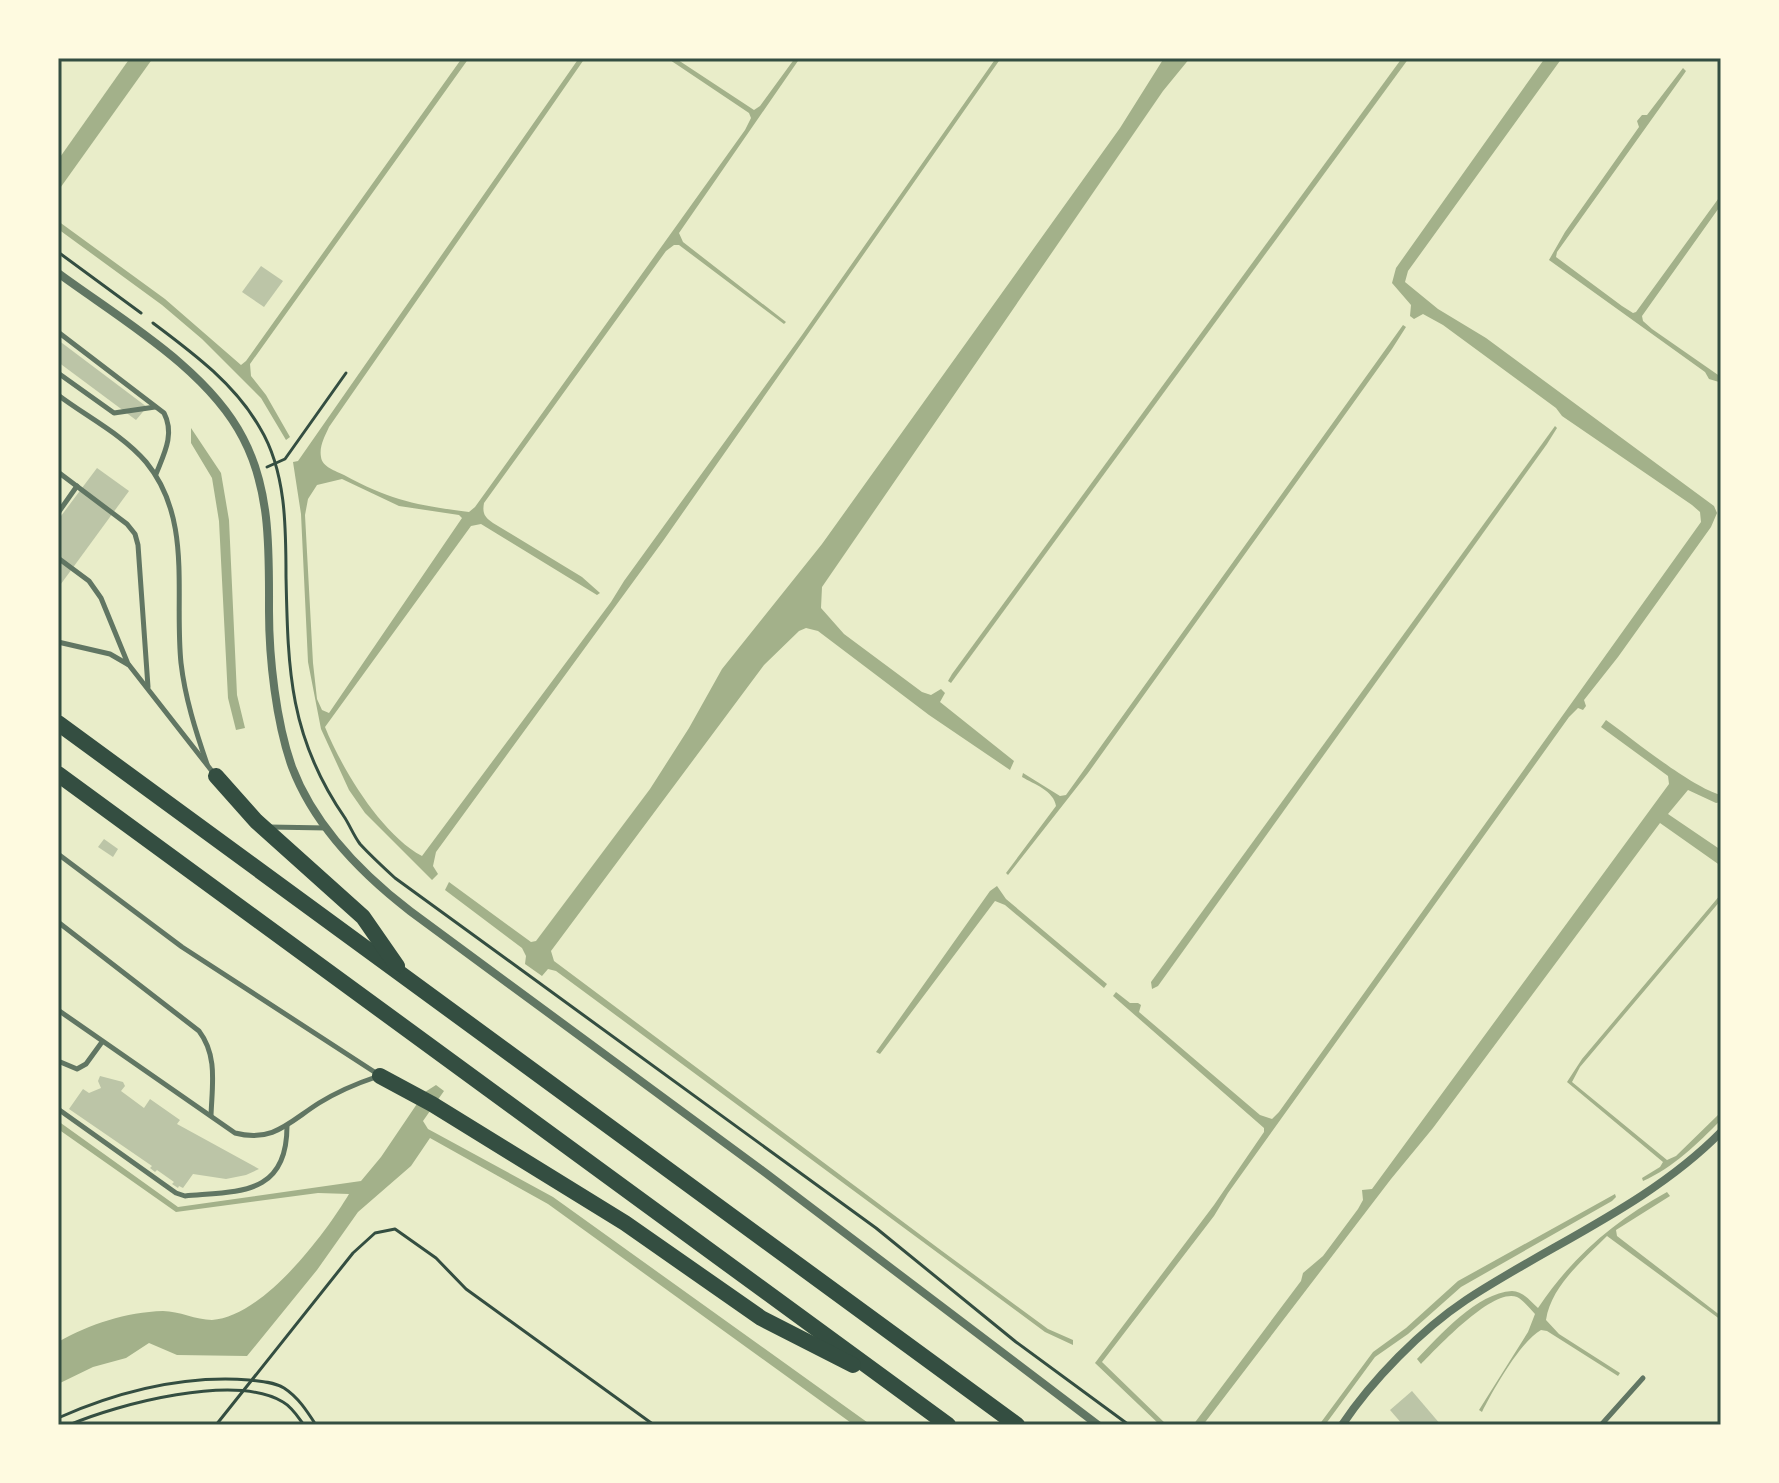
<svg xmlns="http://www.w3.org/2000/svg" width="1779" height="1483" font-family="'Open Sans',sans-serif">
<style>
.water{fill:#a3b18a;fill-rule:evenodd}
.building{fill:#bcc5a7}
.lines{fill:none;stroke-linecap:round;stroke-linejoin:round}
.path{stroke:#344e41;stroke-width:3}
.service{stroke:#617663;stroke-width:5}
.minor{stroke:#617663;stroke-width:8}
.motorway{stroke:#344e41;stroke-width:16}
.neatline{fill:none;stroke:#344e41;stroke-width:3}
</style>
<rect width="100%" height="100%" fill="#e9edc9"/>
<g class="water">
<polygon points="130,58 153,58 58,191 58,160"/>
<polygon points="462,58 469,58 250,364 251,376 266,395 290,437 286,440 261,398 202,339 162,305 58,229 58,221 165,299 241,365 246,361"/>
<path d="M579 58H585L329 427C325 436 319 446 321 457 322 467 336 471 344 475 392 501 416 505 469 512L475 507 745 130 751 118 749 113 667 58H675L754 110 760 106 795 58H800L679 233 683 242 786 322 784 324 679 245H674L666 251 484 503C482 514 485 517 493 523L582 577 600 593 597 595 481 524 471 526 325 727C342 769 381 834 422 856L611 602 624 581 802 335 996 58H1001L663 541 436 852 433 866 438 874 432 880 365 813 349 790 321 729 308 662 301 514 293 462 298 461ZM342 479 399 506 459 515 462 518 329 713 322 710 317 699 313 663 305 515 308 499 317 485Z"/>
<polygon points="1164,58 1190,58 1163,91 822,587 821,608 844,634 922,692 931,695 941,689 945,693 940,702 1014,761 1010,770 929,715 818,631 806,628 799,631 764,665 551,951 554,961 942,1251 1048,1329 1073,1340 1073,1345 1045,1332 556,971 548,969 542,976 525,964 526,956 522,948 445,890 449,882 531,942 536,941 650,789 689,728 722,669 822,544 1120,128"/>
<polygon points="1402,58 1409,58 951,683 948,681 952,674"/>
<polygon points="1545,58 1562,58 1408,271 1405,282 1438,309 1486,338 1714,506 1717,513 1711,527 1618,657 1584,700 1586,706 1583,710 1578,708 1569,717 1228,1193 1214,1216 1102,1362 1167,1425 1160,1425 1095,1363 1214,1205 1264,1132 1264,1128 1113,996 1116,992 1130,1003 1138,1003 1141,1005 1139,1012 1260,1115 1272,1119 1279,1112 1701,522 1700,512 1692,505 1562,416 1556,408 1443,325 1423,314 1414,319 1410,316 1411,305 1392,283 1396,268"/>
<polygon points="1683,68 1686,71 1684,74 1557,252 1556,257 1622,306 1633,313 1636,312 1721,195 1721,205 1642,316 1643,321 1652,329 1721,377 1719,382 1709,379 1705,372 1549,260 1565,232 1639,127 1637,121 1642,115 1647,115"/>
<path d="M1403 325 1406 327 1392 349 1088 773 1008 875 1006 873 1056 806C1054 791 1034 784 1022 777L1023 773 1060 796 1066 795Z"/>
<polygon points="1555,426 1557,428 1547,444 1158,986 1152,989 1151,982"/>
<polygon points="191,428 221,473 229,520 237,695 245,728 236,730 228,698 219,521 212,478 191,443"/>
<path d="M1606 720C1634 740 1691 787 1721 795V802L1716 803 1688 790 1668 814 1721 850V866L1660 823 1433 1128 1391 1179 1203 1425H1193L1301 1281 1303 1273 1323 1256 1358 1209 1363 1200 1362 1190 1372 1189 1669 784 1668 776 1601 727Z"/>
<polygon points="997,886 1006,899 1107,984 1104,988 1005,905 995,901 880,1054 876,1052 990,891"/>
<path d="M1721 894V900L1580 1067 1572 1082 1667 1160 1676 1156 1718 1115 1721 1120C1698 1143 1673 1168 1643 1181L1642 1178 1660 1167 1663 1162 1567 1082 1582 1059Z"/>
<path d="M436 1085 444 1091 423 1121 428 1129 553 1197 871 1425H854L548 1204 430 1138 411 1166 358 1212 317 1270 247 1356 177 1355 149 1343 126 1358 93 1367 58 1384V1342C90 1324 126 1312 163 1311 179 1311 196 1320 212 1320 263 1317 325 1234 349 1194L318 1193 176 1212 58 1129V1121L178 1207 361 1181 381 1157 425 1092Z"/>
<path d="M1667 1192 1670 1196 1616 1230 1617 1236 1721 1316V1320L1607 1236C1584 1259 1551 1286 1546 1320L1559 1334 1620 1373 1618 1376 1547 1331 1541 1330C1520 1342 1493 1390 1482 1412L1479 1410 1528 1332 1535 1314C1530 1309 1523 1300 1517 1297 1493 1287 1437 1348 1421 1364L1417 1359C1440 1335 1477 1293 1512 1291 1523 1291 1531 1302 1538 1308 1572 1257 1613 1222 1667 1192Z"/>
<polygon points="1615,1194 1616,1197 1612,1201 1461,1287 1408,1334 1375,1357 1325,1425 1319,1425 1373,1352 1406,1328 1458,1281"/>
</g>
<g class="building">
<polygon points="261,266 283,281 264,307 242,292"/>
<polygon points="58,340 147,407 136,420 58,362"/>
<polygon points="97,468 129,491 58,588 58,520"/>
<polygon points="104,839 118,849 113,857 98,847"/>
<polygon points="100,1076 123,1082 125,1086 121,1091 144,1108 150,1099 180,1120 177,1124 259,1169 246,1175 226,1179 193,1174 183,1188 179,1186 178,1188 172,1184 174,1182 157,1170 155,1172 150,1168 152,1166 69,1109 83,1089 89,1093 101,1088 98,1081"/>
<polygon points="1412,1391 1441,1425 1403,1425 1390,1410"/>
</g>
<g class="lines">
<g class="path">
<polyline points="58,252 141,313"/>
<path d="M153 323C193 353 235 384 260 428 286 471 286 527 286 576 288 670 289 737 345 818 350 826 354 836 360 844 371 856 383 867 395 878L876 1228 1016 1342 1129 1425"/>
<polyline points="267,467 285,459 346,373"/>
<path d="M58 1418C117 1392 183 1375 249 1380 260 1381 274 1382 284 1388 298 1397 307 1411 316 1425"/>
<path d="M69 1425C118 1404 235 1373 283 1402 292 1407 298 1417 304 1425"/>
<polyline points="216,1425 353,1253 375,1233 395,1229 436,1258 466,1289 654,1425"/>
</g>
<g class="service">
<path d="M58 332 164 413C175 434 164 454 156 474"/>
<polyline points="58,373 114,413 155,407"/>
<path d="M58 395C87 417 122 434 146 462 193 519 174 594 181 663 185 698 196 732 207 764"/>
<polyline points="58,472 127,524 135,534 138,545 148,687"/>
<polyline points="58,513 77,486"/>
<polyline points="58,558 89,581 101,598 128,664"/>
<polyline points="58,642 110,654 129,665 215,775"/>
<polyline points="269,827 327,828"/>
<polyline points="58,854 182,947 376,1073"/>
<path d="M58 922 199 1031C218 1056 212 1085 211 1116"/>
<path d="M58 1010 235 1133C273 1143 289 1122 319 1103 337 1092 355 1084 376 1077"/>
<polyline points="58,1061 77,1069 86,1064 102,1042"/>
<path d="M58 1109 176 1193 185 1196C239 1191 287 1196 287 1126"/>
<polyline points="1601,1425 1643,1378"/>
</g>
<g class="minor">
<path d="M58 273C119 318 208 369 243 438 271 491 269 552 269 611 269 658 276 722 292 767 314 825 362 874 410 911L767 1174 1098 1425"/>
<path d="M1342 1425C1372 1380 1421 1330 1466 1300 1551 1244 1649 1205 1721 1132"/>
</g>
<g class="motorway">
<polyline points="58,723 1017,1425"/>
<polyline points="58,774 948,1425"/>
<polyline points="216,776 256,821 363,917 397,966"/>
<polyline points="380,1076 432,1104 625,1223 761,1318 853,1365"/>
</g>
</g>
<rect width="1779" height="1483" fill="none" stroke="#fefae0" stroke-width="120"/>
<rect x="60" y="60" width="1659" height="1363" class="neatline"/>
</svg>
